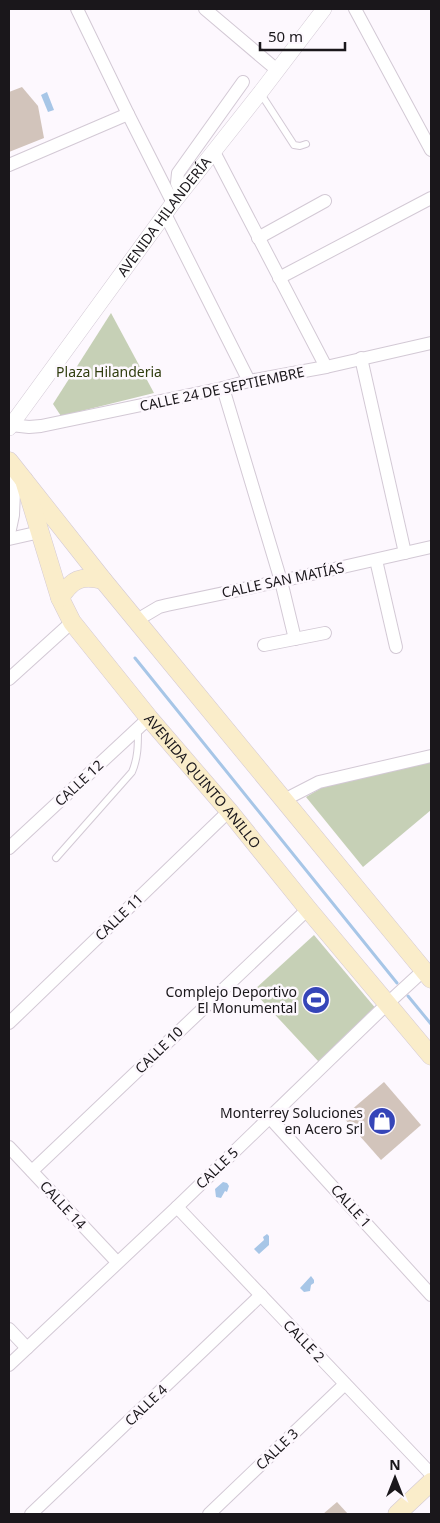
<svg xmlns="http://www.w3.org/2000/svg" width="440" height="1523" font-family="'Noto Sans',sans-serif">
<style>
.green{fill:#c6d0b6}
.water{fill:#a7c6e7}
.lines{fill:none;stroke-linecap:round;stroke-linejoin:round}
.stream{stroke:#a7c6e7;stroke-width:3}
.building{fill:#d2c4bb}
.service-casing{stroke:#d3c9d5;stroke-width:8}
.minor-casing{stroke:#d3c9d5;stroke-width:14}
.tertiary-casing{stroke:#d3c9d5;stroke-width:16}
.secondary-casing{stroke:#d3c9d5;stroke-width:19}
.service{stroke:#fff;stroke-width:6}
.minor{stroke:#fff;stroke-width:12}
.tertiary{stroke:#fff;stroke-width:15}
.secondary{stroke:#faedca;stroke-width:18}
.labels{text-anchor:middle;stroke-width:5;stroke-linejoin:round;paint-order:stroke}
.street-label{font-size:14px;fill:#1a171b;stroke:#fdf8fe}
.park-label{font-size:14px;fill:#303d0f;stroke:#fdf8fe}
.poi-label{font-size:14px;fill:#1a171b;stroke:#fdf8fe;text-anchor:end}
</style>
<rect width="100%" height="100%" fill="#fdf8fe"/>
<g class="green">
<polygon points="111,313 154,393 61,416 53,404"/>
<polygon points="431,760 431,810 363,867 306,797 333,781"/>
<polygon points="314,935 377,1010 319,1062 253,991"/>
</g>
<g class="water">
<polygon points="47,92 54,110 48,112 41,95"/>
<polygon points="223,1182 227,1183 229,1186 227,1192 225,1191 221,1198 216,1197 215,1189"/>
<polygon points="267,1234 269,1236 269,1245 259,1254 254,1249 264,1240 263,1237"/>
<polygon points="311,1276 314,1280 314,1283 311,1285 310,1291 304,1292 300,1288"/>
</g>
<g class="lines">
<g class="stream">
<polyline points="135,658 397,983"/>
<polyline points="408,996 431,1024"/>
</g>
</g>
<g class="building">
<polygon points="22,87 38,106 44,138 9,152 9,92"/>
<polygon points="384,1082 421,1125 381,1160 343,1117"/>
<polygon points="337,1502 348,1514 323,1514"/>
</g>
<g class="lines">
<g class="service-casing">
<g id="service">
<polyline points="261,94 294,145 300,146 306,144"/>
<path d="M56 858 132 772C138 758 138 745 138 730"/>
</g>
</g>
<g class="minor-casing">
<g id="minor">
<polyline points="77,9 128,114 173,203"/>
<polyline points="205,9 277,70"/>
<polyline points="355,9 431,150"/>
<polyline points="214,152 326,367"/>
<polyline points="9,165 128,114"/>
<polyline points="181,193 177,183 178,173 243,82"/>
<polyline points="165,214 249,381"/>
<polyline points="258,238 325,201"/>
<polyline points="279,278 431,198"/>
<polyline points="361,358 405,553"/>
<polyline points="223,388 281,581 295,639"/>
<polyline points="11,425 29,427 41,426 223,388 249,381 326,367 431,343"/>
<polyline points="9,534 13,515 15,469"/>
<polyline points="9,539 40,532"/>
<polyline points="376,560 396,647"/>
<polyline points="137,620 159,607 167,605 281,581 431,547"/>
<polyline points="264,645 325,633"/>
<polyline points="9,679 72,622"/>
<polyline points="284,800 319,782 431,756"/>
<polyline points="9,848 149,718"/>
<polyline points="9,1023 229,811"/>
<polyline points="270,1118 431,1295"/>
<polyline points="9,1147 117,1262"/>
<polyline points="32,1171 308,909"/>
<polyline points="177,1207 431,1474"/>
<polyline points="9,1329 27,1348"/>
<polyline points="9,1365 177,1207 388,1003 424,970"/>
<polyline points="31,1514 261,1295"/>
<polyline points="209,1514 345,1384"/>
</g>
</g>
<g class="tertiary-casing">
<g id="tertiary">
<path id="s1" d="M9 428 173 203 260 93 324 9"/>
</g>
</g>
<g class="secondary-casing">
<g id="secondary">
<polyline points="9,461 103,580 431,979"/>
<path id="s2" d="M24 480 60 598 72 622 149 718 229 811 308 909 431 1056"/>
<path d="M60 598C72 579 81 575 103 580"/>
<polyline points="397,1514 431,1482"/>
</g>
</g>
<use href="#service" class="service"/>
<use href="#minor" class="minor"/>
<use href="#tertiary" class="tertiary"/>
<use href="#secondary" class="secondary"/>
</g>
<defs>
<g id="stadium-disc" transform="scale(1.4375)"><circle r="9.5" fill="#3545b8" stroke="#fdf8fe"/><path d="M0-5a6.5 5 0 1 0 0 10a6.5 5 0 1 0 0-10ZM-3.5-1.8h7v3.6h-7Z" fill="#fff"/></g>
<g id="shop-disc" transform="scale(1.4375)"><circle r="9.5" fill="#3545b8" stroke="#fdf8fe"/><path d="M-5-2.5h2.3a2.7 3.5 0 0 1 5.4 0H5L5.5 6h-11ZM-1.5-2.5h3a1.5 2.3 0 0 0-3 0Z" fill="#fff"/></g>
</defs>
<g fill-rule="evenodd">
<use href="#stadium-disc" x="316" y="1000"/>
<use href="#shop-disc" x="382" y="1121"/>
</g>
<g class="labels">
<g class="street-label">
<text dy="5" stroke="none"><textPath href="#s1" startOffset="262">AVENIDA HILANDERÍA</textPath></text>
<text transform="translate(222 389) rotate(-12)" y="5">CALLE 24 DE SEPTIEMBRE</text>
<text transform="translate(283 580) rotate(-12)" y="5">CALLE SAN MATÍAS</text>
<text dy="5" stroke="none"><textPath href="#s2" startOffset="356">AVENIDA QUINTO ANILLO</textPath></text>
<text transform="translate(79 783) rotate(-43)" y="5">CALLE 12</text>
<text transform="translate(119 917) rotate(-44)" y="5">CALLE 11</text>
<text transform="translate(159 1050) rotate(-44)" y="5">CALLE 10</text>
<text transform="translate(217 1168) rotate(-44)" y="5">CALLE 5</text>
<text transform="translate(63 1205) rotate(47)" y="5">CALLE 14</text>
<text transform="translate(351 1206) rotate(48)" y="5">CALLE 1</text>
<text transform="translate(304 1341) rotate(46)" y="5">CALLE 2</text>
<text transform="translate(146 1405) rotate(-44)" y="5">CALLE 4</text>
<text transform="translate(277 1449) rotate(-44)" y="5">CALLE 3</text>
</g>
<g class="park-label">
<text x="109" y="377">Plaza Hilanderia</text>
</g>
<g class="poi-label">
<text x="297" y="997">Complejo Deportivo<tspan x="297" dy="16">El Monumental</tspan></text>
<text x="363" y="1118">Monterrey Soluciones<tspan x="363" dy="16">en Acero Srl</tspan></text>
</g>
</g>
<rect width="440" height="1523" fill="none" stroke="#1a171b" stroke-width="20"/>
<g transform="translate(395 1478)" stroke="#fdf8fe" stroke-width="4" paint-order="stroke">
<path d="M0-4L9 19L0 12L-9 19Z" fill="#1a171b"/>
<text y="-8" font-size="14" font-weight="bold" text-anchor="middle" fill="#1a171b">N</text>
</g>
<path d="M260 42v8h85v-8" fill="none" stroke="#1a171b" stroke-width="2.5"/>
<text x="268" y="42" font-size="15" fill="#1a171b" stroke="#fdf8fe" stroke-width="4" paint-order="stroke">50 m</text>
</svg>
